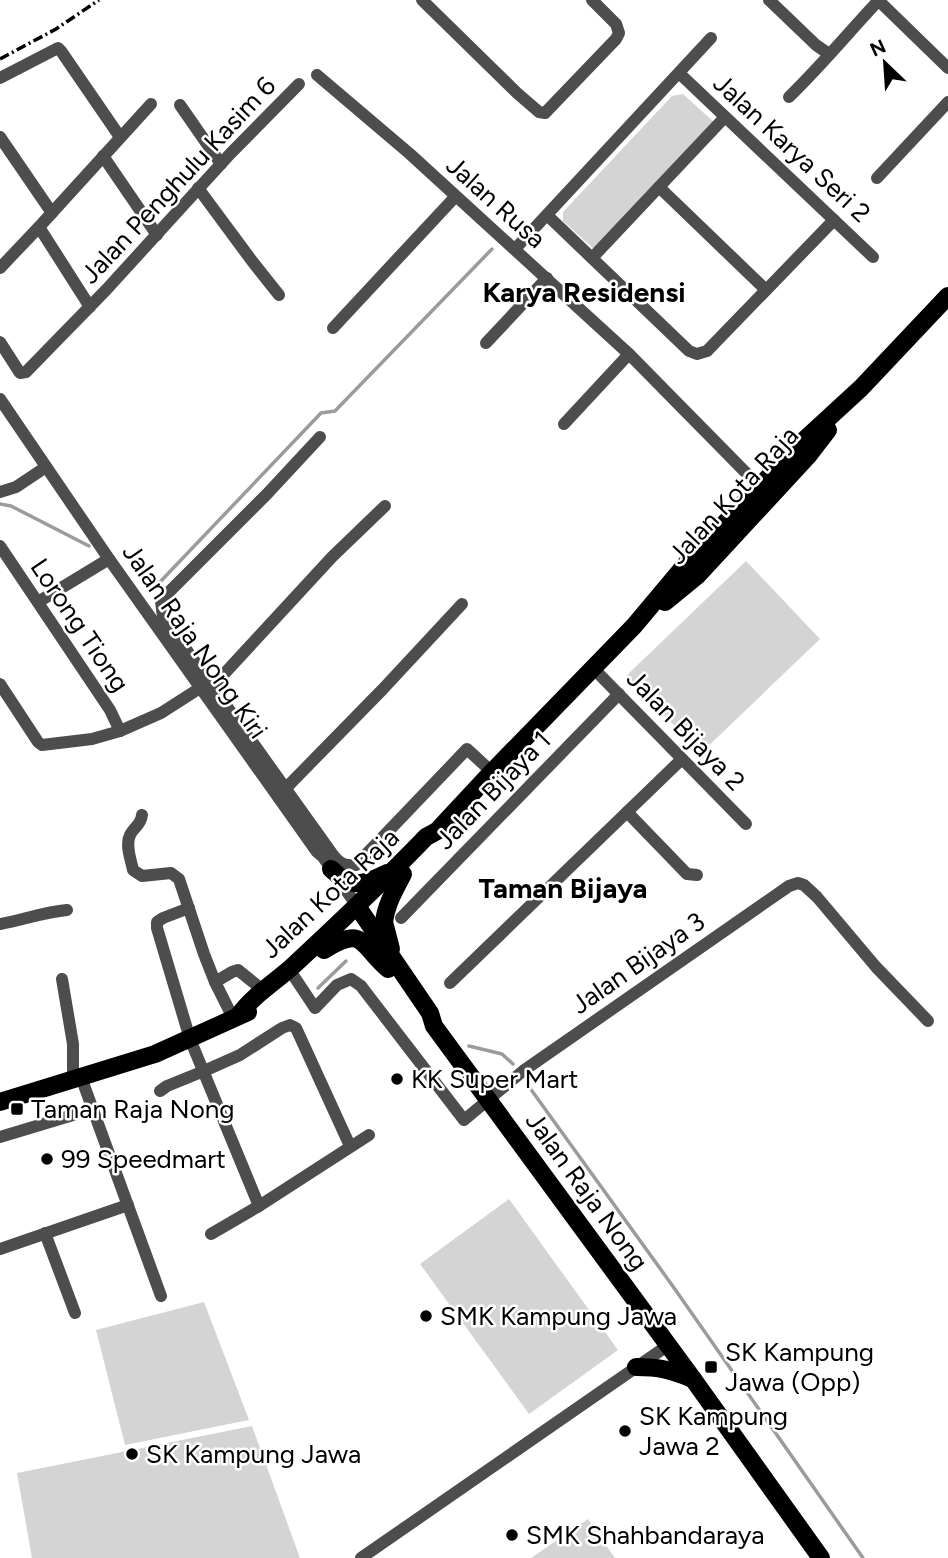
<svg xmlns="http://www.w3.org/2000/svg" width="948" height="1558" font-family="Figtree,sans-serif">
<style>
.green{fill:#d4d4d4}
.lines{fill:none;stroke-linecap:round;stroke-linejoin:round}
.stream{stroke:#9b9b9b;stroke-width:3.5}
.minor{stroke:#4d4d4d;stroke-width:12}
.major{stroke:#000;stroke-width:18}
.rail{stroke:#000;stroke-width:3.5;stroke-dasharray:10 3.5 2 3.5;stroke-linecap:butt}
.poi-dot{fill:#000;stroke:#fff;stroke-width:2.5}
.labels{text-anchor:middle;stroke-width:5;stroke-linejoin:round;paint-order:stroke}
.street-label{font-size:26px;fill:#000;stroke:#fff}
.poi-label{font-size:26px;fill:#000;stroke:#fff;text-anchor:start}
.neighbourhood-label{font-size:28px;font-weight:bold;fill:#000;stroke:#fff}
</style>
<rect width="100%" height="100%" fill="#fff"/>
<g class="green">
<polygon points="683,94 716,124 595,250 563,221 563,212 672,96"/>
<polygon points="746,561 820,639 701,753 626,676"/>
<polygon points="509,1199 618,1350 529,1414 420,1264"/>
<polygon points="204,1302 249,1420 125,1445 96,1330"/>
<polygon points="252,1426 300,1558 32,1558 17,1473"/>
<polygon points="588,1519 615,1558 531,1558"/>
</g>
<g class="lines">
<g class="stream">
<polyline points="0,504 11,506 89,546"/>
<polyline points="134,558 139,564"/>
<polyline points="153,582 160,582 321,413 335,411 492,249"/>
<polyline points="318,988 346,961"/>
<polyline points="469,1046 502,1054 513,1064"/>
<polyline points="527,1084 672,1285 863,1558"/>
</g>
<g class="minor">
<polyline points="422,0 517,93 539,112 545,113 616,39 619,33 616,24 592,0"/>
<polyline points="769,0 816,45 829,54"/>
<polyline points="879,1 948,68"/>
<polyline points="679,73 873,257"/>
<polyline points="317,75 410,154 629,354 765,492"/>
<polyline points="0,78 58,48 61,51 120,137"/>
<path d="M789 97C821 66 849 32 879 0"/>
<polyline points="180,105 221,164"/>
<polyline points="0,137 52,213"/>
<polyline points="103,156 157,235"/>
<polyline points="877,178 948,102"/>
<polyline points="659,187 766,290"/>
<polyline points="198,188 252,261 279,295"/>
<polyline points="547,215 689,351 697,354 707,351 834,220"/>
<polyline points="39,227 90,307"/>
<polyline points="515,249 711,38"/>
<polyline points="592,258 725,117"/>
<polyline points="0,268 39,227 151,104"/>
<polyline points="333,328 455,197"/>
<polyline points="0,342 18,370 20,373 26,372 106,290 230,154 299,84"/>
<polyline points="486,343 547,278"/>
<polyline points="0,399 109,559 317,852 323,857 357,906"/>
<polyline points="564,424 629,354"/>
<path d="M320 437 267 494 167 594 161 601 163 617 333 855C340 864 345 866 356 865L467 749 492 772"/>
<polyline points="0,492 16,487 46,467"/>
<polyline points="0,546 110,710 120,731"/>
<polyline points="38,602 109,559"/>
<polyline points="593,668 746,824"/>
<polyline points="0,684 38,742 42,745 92,739 120,731 161,713 200,688"/>
<polyline points="212,687 332,557 385,506"/>
<polyline points="285,789 382,690 462,604"/>
<polyline points="627,812 687,874 697,875"/>
<path d="M142 815C141 825 134 827 130 835 125 845 131 860 133 870L142 876 171 873 179 879 204 954 215 982 233 1018"/>
<polyline points="189,908 163,918 157,922 157,928 190,1039 259,1206"/>
<polyline points="401,918 619,694"/>
<path d="M0 924C23 920 44 912 67 910"/>
<polyline points="289,969 315,1008 337,985 351,979 361,986 464,1120 523,1071 789,886 798,883 804,885 817,897 876,967 928,1021"/>
<polyline points="62,979 73,1044 73,1080"/>
<polyline points="215,982 232,972 238,970 264,991"/>
<polyline points="450,983 682,759"/>
<polyline points="81,1077 161,1296"/>
<polyline points="160,1091 167,1086 204,1071 240,1055 282,1028 290,1025 296,1028 350,1146"/>
<polyline points="0,1137 93,1109"/>
<polyline points="45,1233 75,1313"/>
<polyline points="211,1234 259,1206 369,1135"/>
<polyline points="0,1249 128,1205"/>
<polyline points="361,1558 667,1346"/>
</g>
<g class="major">
<polyline points="665,602 698,575 808,456 828,430"/>
<path d="M331 869C335 872 340 878 344 880 358 888 375 879 387 873"/>
<polyline points="357,906 430,1013 434,1026 693,1379 821,1558"/>
<path d="M391 949 384 922C386 904 395 890 403 874"/>
<path d="M324 950C365 925 359 944 388 969"/>
<path d="M239 1015C253 995 277 981 295 964 339 923 384 881 426 837L437 831 492 772 634 626 686 564 799 445 861 388 948 296"/>
<polyline points="0,1102 155,1054 248,1012"/>
<path d="M636 1367C659 1367 672 1370 693 1379"/>
</g>
<polyline class="rail" points="0,59 56,29 99,0"/>
</g>
<g class="poi-dot">
<circle cx="397" cy="1079" r="7"/>
<rect x="10" y="1102" width="14" height="14" rx="3.5"/>
<circle cx="47" cy="1159" r="7"/>
<circle cx="426" cy="1316" r="7"/>
<rect x="704" y="1360" width="14" height="14" rx="3.5"/>
<circle cx="625" cy="1431" r="7"/>
<circle cx="132" cy="1454" r="7"/>
<circle cx="512" cy="1535" r="7"/>
</g>
<g class="labels">
<g class="street-label">
<text transform="translate(792 148) rotate(43)" y="9">Jalan Karya Seri 2</text>
<text transform="translate(178 180) rotate(-47)" y="9">Jalan Penghulu Kasim 6</text>
<text transform="translate(496 202) rotate(42)" y="9">Jalan Rusa</text>
<text transform="translate(733 495) rotate(-47)" y="9">Jalan Kota Raja</text>
<text transform="translate(80 625) rotate(56)" y="9">Lorong Tiong</text>
<text transform="translate(195 641) rotate(55)" y="9">Jalan Raja Nong Kiri</text>
<text transform="translate(686 730) rotate(46)" y="9">Jalan Bijaya 2</text>
<text transform="translate(493 790) rotate(-46)" y="9">Jalan Bijaya 1</text>
<text transform="translate(330 893) rotate(-43)" y="9">Jalan Kota Raja</text>
<text transform="translate(638 963) rotate(-35)" y="9">Jalan Bijaya 3</text>
<text transform="translate(587 1191) rotate(54)" y="9">Jalan Raja Nong</text>
</g>
<g class="poi-label">
<text x="411" y="1088">KK Super Mart</text>
<text x="31" y="1118">Taman Raja Nong</text>
<text x="61" y="1168">99 Speedmart</text>
<text x="440" y="1325">SMK Kampung Jawa</text>
<text x="725" y="1361">SK Kampung<tspan x="725" dy="30">Jawa (Opp)</tspan></text>
<text x="639" y="1425">SK Kampung<tspan x="639" dy="30">Jawa 2</tspan></text>
<text x="146" y="1463">SK Kampung Jawa</text>
<text x="526" y="1544">SMK Shahbandaraya</text>
</g>
<g class="neighbourhood-label">
<text x="584" y="302">Karya Residensi</text>
<text x="563" y="898">Taman Bijaya</text>
</g>
</g>
<g transform="translate(885 63) rotate(335)" stroke="#ffffff" stroke-width="5" paint-order="stroke">
<path d="M0-5L12 26L0 18L-12 26Z" fill="#000000"/>
<text y="-10" font-size="19" font-weight="bold" text-anchor="middle" fill="#000000">N</text>
</g>
</svg>
